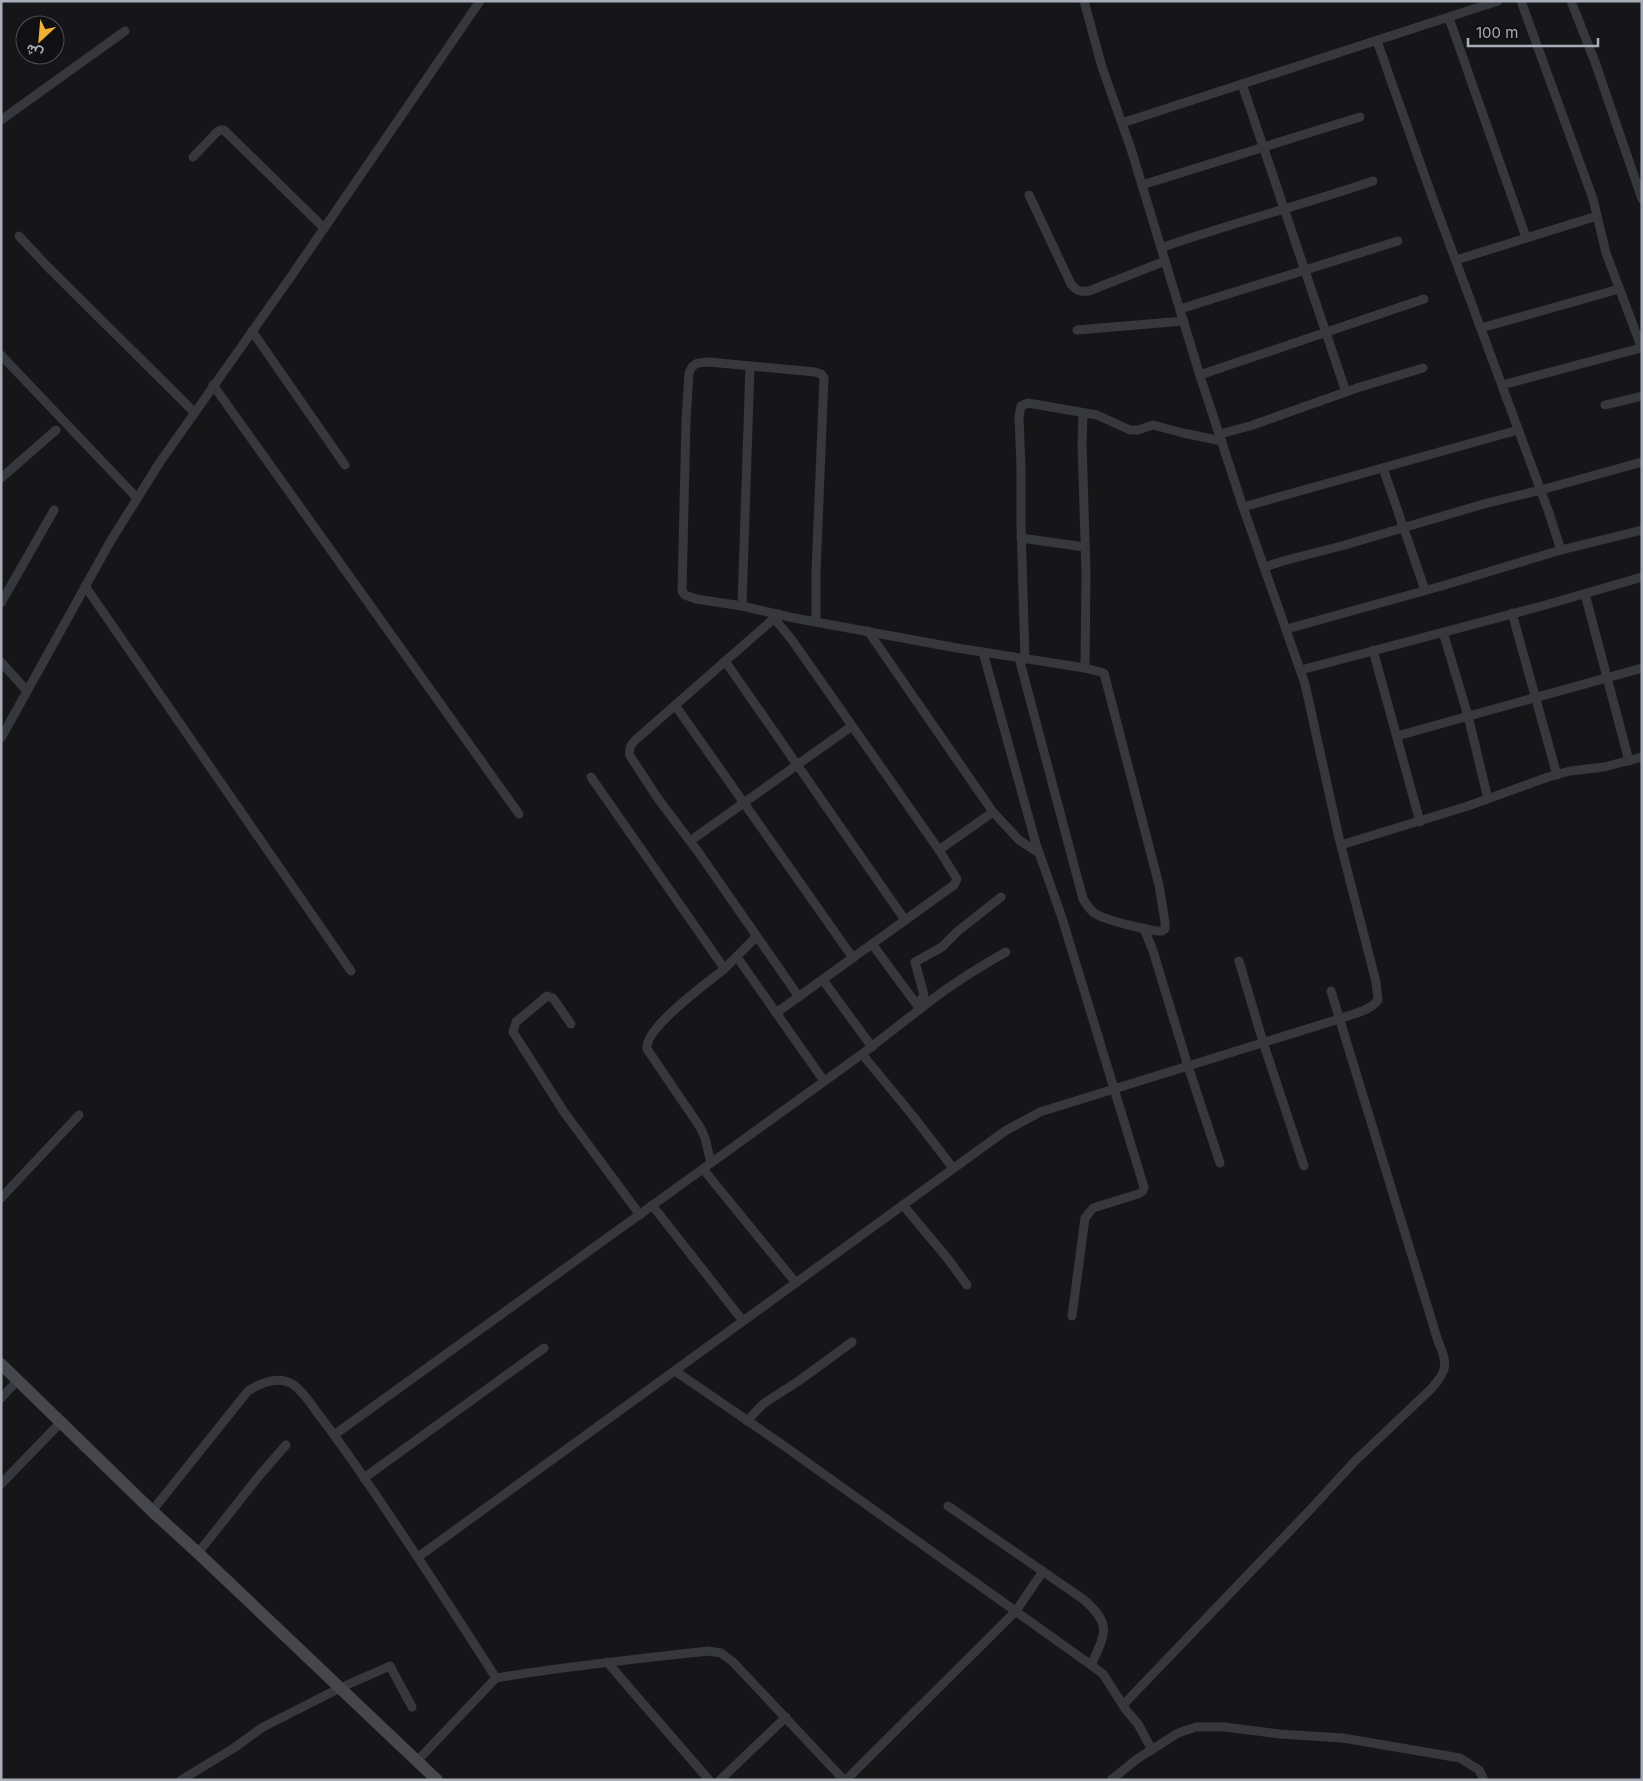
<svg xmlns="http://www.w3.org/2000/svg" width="1643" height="1781" font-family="Inter,Vazirmatn,sans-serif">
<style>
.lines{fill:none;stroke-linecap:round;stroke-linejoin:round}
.street{stroke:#37383d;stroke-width:9}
.secondary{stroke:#45474d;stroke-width:12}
</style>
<rect width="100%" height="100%" fill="#161618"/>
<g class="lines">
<g class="street">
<polyline points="1521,1 1593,199 1606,253 1642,349"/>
<polyline points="1571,1 1595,62 1642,199"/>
<polyline points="1449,18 1526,237"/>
<polyline points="1377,41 1434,202 1548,510 1561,550"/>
<polyline points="1242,84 1346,392"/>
<polyline points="1,120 125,31"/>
<polyline points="1122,123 1498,1"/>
<polyline points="193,157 216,133 220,130 224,130 324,228"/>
<polyline points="1142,185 1360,117"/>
<path d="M1029 195 1071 284C1077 291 1080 292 1089 291L1165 261"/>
<polyline points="19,236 46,265 194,412"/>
<path d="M1161 248C1231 223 1303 205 1373 181"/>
<polyline points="1456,260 1597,216"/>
<polyline points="1180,309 1398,241"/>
<polyline points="1481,328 1619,289"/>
<polyline points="1077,330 1184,321"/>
<polyline points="252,331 345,465"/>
<polyline points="1,355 137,498"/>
<polyline points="1200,375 1424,299"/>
<polyline points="213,385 519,814"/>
<polyline points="1502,385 1641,348"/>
<polyline points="1605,405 1642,396"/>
<polyline points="1083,414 1082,444 1086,572 1085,668"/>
<polyline points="1220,434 1250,426 1357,388 1423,368"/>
<polyline points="1383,468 1425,590"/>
<polyline points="1,478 56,430"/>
<polyline points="1243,507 1518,430"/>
<polyline points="1021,538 1085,547"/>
<polyline points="1265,567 1283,561 1345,545 1487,503 1541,490 1642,462"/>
<polyline points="85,586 351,971"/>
<polyline points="1585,594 1629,761"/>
<polyline points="1,603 54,510"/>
<polyline points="742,606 750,366"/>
<polyline points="1512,613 1557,775"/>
<path d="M779 614 640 736C633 742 628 746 630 756L659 800 699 853 799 997"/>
<polyline points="774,618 792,640 939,850 957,879 954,885 776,1013"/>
<path d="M816 622V572L824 378 821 374 815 372 709 362C698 363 693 362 689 373L686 421 682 591 685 595 696 599 742 606 794 618 957 648 1085 668 1104 673 1159 885 1165 922V929L1162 931C1153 932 1105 920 1096 914 1090 911 1087 905 1083 899L1019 658"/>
<polyline points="1287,629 1445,585 1561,550 1642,530"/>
<polyline points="868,631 993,812 939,850"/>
<polyline points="1443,632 1468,716 1488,799"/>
<polyline points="1373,650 1420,822"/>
<polyline points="983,652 1036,844 1062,918 1144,1187 1143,1191 1138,1194 1093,1208 1085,1218 1072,1316"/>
<polyline points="1025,659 1021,525 1021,467 1019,417 1021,406 1028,403 1097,415 1130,430 1138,430 1153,425 1183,433 1222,441"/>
<polyline points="725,661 905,920"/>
<polyline points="1,662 27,691"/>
<polyline points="1301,670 1542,606 1642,577"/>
<polyline points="675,705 853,958"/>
<polyline points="1397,736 1642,668"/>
<polyline points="1,738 110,542 160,462 292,275 480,1"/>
<polyline points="591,777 724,968"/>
<polyline points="993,812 1019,840 1039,853"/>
<polyline points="690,841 852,726"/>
<polyline points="1341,845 1468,806 1548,777 1570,771 1604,767 1642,757"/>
<polyline points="1144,928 1153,951 1188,1066 1220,1163"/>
<polyline points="737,957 824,1081"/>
<polyline points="1239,961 1263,1042 1304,1166"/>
<polyline points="823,980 872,1047"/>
<polyline points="917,1005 924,995 915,962 942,947 958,931 1001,897"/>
<path d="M920 1009C947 987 976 969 1006 952"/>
<polyline points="571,1024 553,998 547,996 516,1022 513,1032 564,1112 640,1215"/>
<polyline points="862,1054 913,1116 953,1168"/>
<path d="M711 1163 705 1138 700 1127 647 1049C644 1028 707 983 723 970 734 960 745 948 756 937"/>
<polyline points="703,1169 796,1283"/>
<polyline points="1,1198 79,1115"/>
<polyline points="652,1205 743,1321"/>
<polyline points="903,1205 948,1259 967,1285"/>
<polyline points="675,1371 780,1443 1091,1665 1103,1674 1126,1710 1138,1724 1152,1750"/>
<polyline points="1,1398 18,1380"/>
<polyline points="747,1421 763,1404 800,1380 852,1342"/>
<polyline points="334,1435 862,1054 920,1009 872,944"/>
<polyline points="364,1478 544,1348"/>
<polyline points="1,1484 61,1422"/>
<path d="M948 1506 1083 1599C1112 1624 1106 1633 1091 1665"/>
<path d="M152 1511 248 1391C262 1382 279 1375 294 1385 303 1392 310 1402 316 1411 329 1428 342 1446 354 1463 403 1534 450 1606 496 1678L417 1761"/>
<polyline points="198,1553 259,1476 286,1445"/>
<path d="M418 1557 1005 1131 1040 1112 1339 1019C1352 1014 1370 1011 1378 1000L1376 982 1339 838 1305 684 1243 507 1201 379 1131 149 1102 67 1084 1"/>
<polyline points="607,1662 709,1780"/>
<path d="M496 1678C567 1666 637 1659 708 1651L721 1653 733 1662 844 1780"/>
<path d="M1123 1705 1308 1512 1355 1461 1431 1389C1448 1370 1448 1364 1438 1341L1331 991"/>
<polyline points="181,1780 234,1748 263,1727 340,1688 390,1666 412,1707"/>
<polyline points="720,1780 786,1717"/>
<polyline points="846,1780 1016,1611 1043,1571"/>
<polyline points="1111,1780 1137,1759 1178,1733 1196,1727 1225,1727 1280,1734 1343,1738 1460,1758 1479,1770 1484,1780"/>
</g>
<polyline class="secondary" points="1,1364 152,1511 198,1553 437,1780"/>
</g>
<rect width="1643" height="1781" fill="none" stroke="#a8adb8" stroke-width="5"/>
<g transform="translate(40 40) rotate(206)"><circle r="24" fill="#111113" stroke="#4d4f55"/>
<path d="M0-4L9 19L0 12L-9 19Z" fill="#f2b134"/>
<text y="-8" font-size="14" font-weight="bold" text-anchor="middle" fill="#a8adb8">ش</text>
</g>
<path d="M1468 38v8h130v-8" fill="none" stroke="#a8adb8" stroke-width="2.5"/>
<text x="1476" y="38" font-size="15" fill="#a8adb8" stroke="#111113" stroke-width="4" paint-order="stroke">100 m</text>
</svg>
